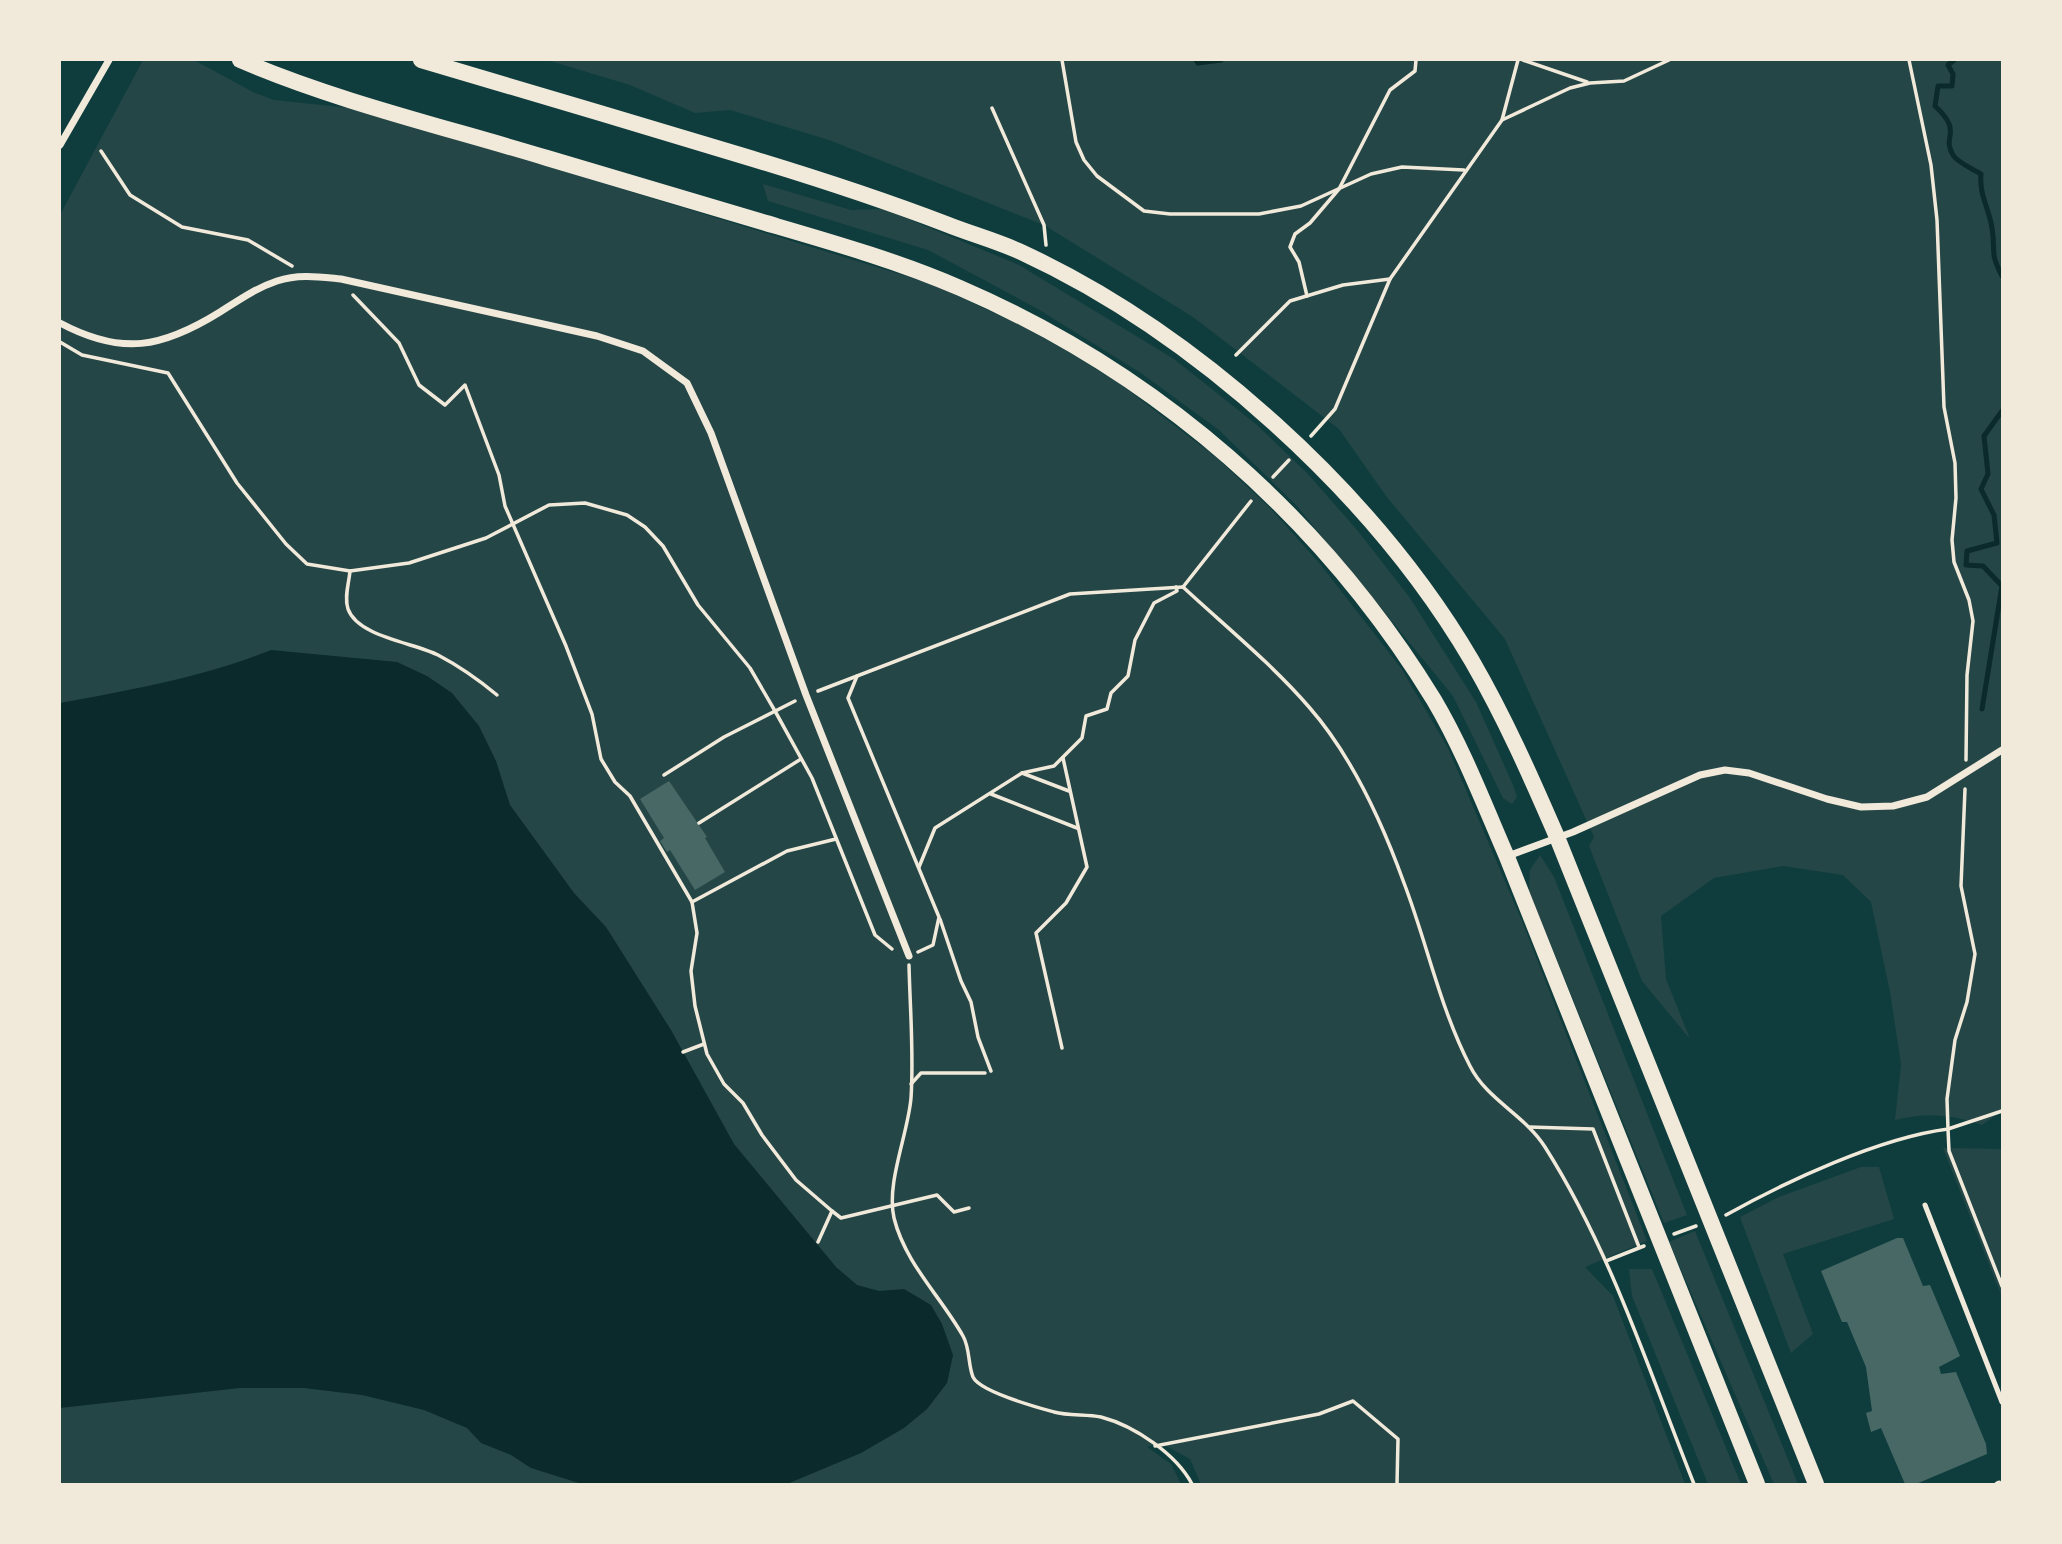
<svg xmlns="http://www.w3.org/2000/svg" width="2062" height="1544" font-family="Quicksand,sans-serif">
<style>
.green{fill:#244646}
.water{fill:#0a2a2b}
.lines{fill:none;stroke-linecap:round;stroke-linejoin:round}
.stream{stroke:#0a2a2b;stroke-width:5}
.building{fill:#486865}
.path{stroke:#f1e9da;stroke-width:3.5}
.service{stroke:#f1e9da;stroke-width:5}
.minor{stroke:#f1e9da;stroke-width:7}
.primary{stroke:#f1e9da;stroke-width:16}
</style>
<rect width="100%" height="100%" fill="#0f3d3e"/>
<g class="green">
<polygon points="143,60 194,60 253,92 274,100 350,108 393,119 932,284 1022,326 1074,355 1123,386 1217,458 1272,510 1320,564 1401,668 1448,748 1522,921 1647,1241 1585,1267 1613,1296 1685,1484 1201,1484 1190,1459 1159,1442 1147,1447 1171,1464 1181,1484 60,1484 60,215"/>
<path d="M547 60H2002V1111L1982 1125C1951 1114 1927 1112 1895 1120L1901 1064 1890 992 1871 902 1843 875 1783 866 1714 878 1661 916 1666 979 1690 1039 1642 981 1589 846 1594 837 1505 639 1386 496 1339 429 1193 317 1044 225 829 140 730 110 695 113 630 85Z"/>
<polygon points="763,184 851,210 884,209 1019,265 1174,359 1257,425 1307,473 1358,531 1410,598 1476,702 1513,785 1517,797 1512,804 1503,798 1453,696 1436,675 1296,505 1219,430 1141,373 1038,309 928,250 768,201"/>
<polygon points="1540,855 1554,877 1687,1215 1664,1223 1529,891 1530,870"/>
<polygon points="1943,1148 2002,1149 2002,1297"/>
<polygon points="1861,1167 1879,1167 1894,1219 1783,1254 1813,1334 1791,1353 1740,1217 1779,1197"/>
<polygon points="1695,1231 1798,1484 1774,1484 1669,1242"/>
<polygon points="1629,1269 1652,1269 1741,1484 1708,1484 1632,1296"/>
</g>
<path class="water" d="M271 650 397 662 427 676 452 693 479 726 496 761 510 805 574 893 606 927 671 1030 734 1144 836 1267 857 1285 879 1291 904 1289 931 1305 942 1324 953 1355 947 1383 927 1409 904 1428 861 1453 787 1484H582L531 1468 511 1455 481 1443 467 1428 424 1410 362 1395 304 1388H240L60 1408V703C131 690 204 677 271 650Z"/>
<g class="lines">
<g class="stream">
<polyline points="1196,60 1198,63 1221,60"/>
<path d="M1954 60 1948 65 1953 74 1952 86H1938L1935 106C1964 133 1941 135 1953 155 1958 163 1973 169 1981 174 1979 195 1989 208 1992 228 1996 252 1989 251 2002 276"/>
<polyline points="1982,709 2002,586 1983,566 1966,565 1967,551 1997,543 1994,515 1981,489 1988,474 1984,436 2002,411"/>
</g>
</g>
<g class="building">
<polygon points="669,781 707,837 705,838 725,872 695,890 670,850 667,852 660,841 664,838 640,799"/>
<polygon points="1897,1238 1903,1238 1923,1286 1930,1285 1960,1356 1939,1367 1941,1374 1956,1372 1986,1444 1987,1454 1916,1484 1905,1484 1881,1428 1871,1432 1866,1413 1872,1411 1866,1367 1847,1322 1842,1322 1821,1271"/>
</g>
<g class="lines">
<g class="path">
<polyline points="1062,60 1076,142 1084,160 1097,176 1144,211 1170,214 1259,214 1301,206 1371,174 1402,167 1464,170"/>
<polyline points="1523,60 1587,82"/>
<polyline points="1909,60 1931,165 1937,220 1944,407 1955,463 1956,498 1952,540 1954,562 1969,600 1973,621 1967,675 1966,760"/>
<polyline points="992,108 1044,225 1046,245"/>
<polyline points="1502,120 1570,88 1590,83 1624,81 1669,60"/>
<polyline points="101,151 130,195 182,227 248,240 292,266"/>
<polyline points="353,295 399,343 419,385 445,405 465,385 499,475 505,506 566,646 592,714 601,759 615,782 630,796 692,902"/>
<polyline points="1307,296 1299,262 1290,247 1295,234 1310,223 1339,189 1390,90 1415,71 1416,60"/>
<polyline points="60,342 82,355 168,373 237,483 286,544 307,564 350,571 409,563 486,538 549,505 585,503 627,515 645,527 663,546 698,605 750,668 775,711 812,778 875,935 892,949"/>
<polyline points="1236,355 1290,301 1343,285 1390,279"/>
<polyline points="1311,436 1335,409 1390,279 1502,120 1518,60"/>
<polyline points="1273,477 1289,460"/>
<path d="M350 571C349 583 344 597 348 609 358 637 415 643 438 655 459 666 479 680 497 695"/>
<path d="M1183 587C1225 626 1272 664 1309 707 1352 756 1382 822 1404 883 1427 943 1440 1008 1470 1066 1487 1100 1525 1115 1545 1147 1611 1251 1649 1371 1694 1484"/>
<polyline points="1183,587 1251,501"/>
<polyline points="857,676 848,698 939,917 933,945 918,952"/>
<polyline points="818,691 1070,594 1183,587"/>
<polyline points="1022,773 1069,791"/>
<polyline points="664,775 724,737 795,701"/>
<polyline points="991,794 1077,828"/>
<polyline points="699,823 801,759"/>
<polyline points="919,867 935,828 1022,773 1054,766 1082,738 1086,716 1107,709 1111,693 1128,676 1135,640 1154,603 1177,591 1176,587"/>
<polyline points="940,919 961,981 971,1002 978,1037 991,1071"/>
<path d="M909 965C910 1009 914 1054 911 1098 908 1134 886 1183 894 1218 905 1263 941 1297 963 1336 970 1348 968 1365 973 1377 980 1392 1036 1407 1054 1412 1069 1416 1086 1414 1101 1417 1135 1426 1176 1454 1192 1484"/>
<polyline points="1062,1048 1036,933 1066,903 1087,867 1063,758"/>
<polyline points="683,1052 704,1044"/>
<polyline points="911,1084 921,1073 985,1073"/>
<polyline points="2002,1111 1948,1129 1949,1151 2002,1286"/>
<polyline points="1529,1127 1593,1129 1639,1247"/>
<polyline points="832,1211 841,1218 937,1195 954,1212 969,1208"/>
<path d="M1726 1215C1787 1181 1879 1138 1948 1129L1947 1099 1955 1040 1967 1002 1975 954 1961 886 1965 789"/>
<polyline points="1674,1234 1696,1226"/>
<polyline points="818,1242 832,1211 796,1180 762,1135 743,1103 724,1084 707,1054 695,1006 691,971 697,933 692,902 787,851 836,839"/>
<polyline points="1606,1261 1644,1246"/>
<polyline points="1155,1446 1319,1414 1353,1401 1398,1439 1397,1484"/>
</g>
<g class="service">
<polyline points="1925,1205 2002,1402"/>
<polyline points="1997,1484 1999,1483"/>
</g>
<g class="minor">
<polyline points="60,145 109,60"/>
<path d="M60 323C122 356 162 348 220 312 239 300 256 288 277 281 299 274 319 277 341 279L597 336 643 351 687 383 711 433 806 695 909 956"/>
<polyline points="1508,856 1573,832 1700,775 1725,770 1749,773 1827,799 1861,807 1893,806 1927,797 2002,750"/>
</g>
<g class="primary">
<path d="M240 60C338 102 445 127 547 158 620 179 693 201 766 223 831 242 898 261 960 288 1157 373 1322 517 1434 700 1463 749 1484 804 1507 857L1757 1484"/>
<path d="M421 60C527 91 634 123 740 155 810 176 878 198 946 224 971 234 997 241 1021 252 1196 333 1374 494 1472 661 1505 718 1531 777 1557 837L1816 1484"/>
</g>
</g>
<rect width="2062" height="1544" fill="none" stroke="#f1e9da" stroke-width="122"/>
</svg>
